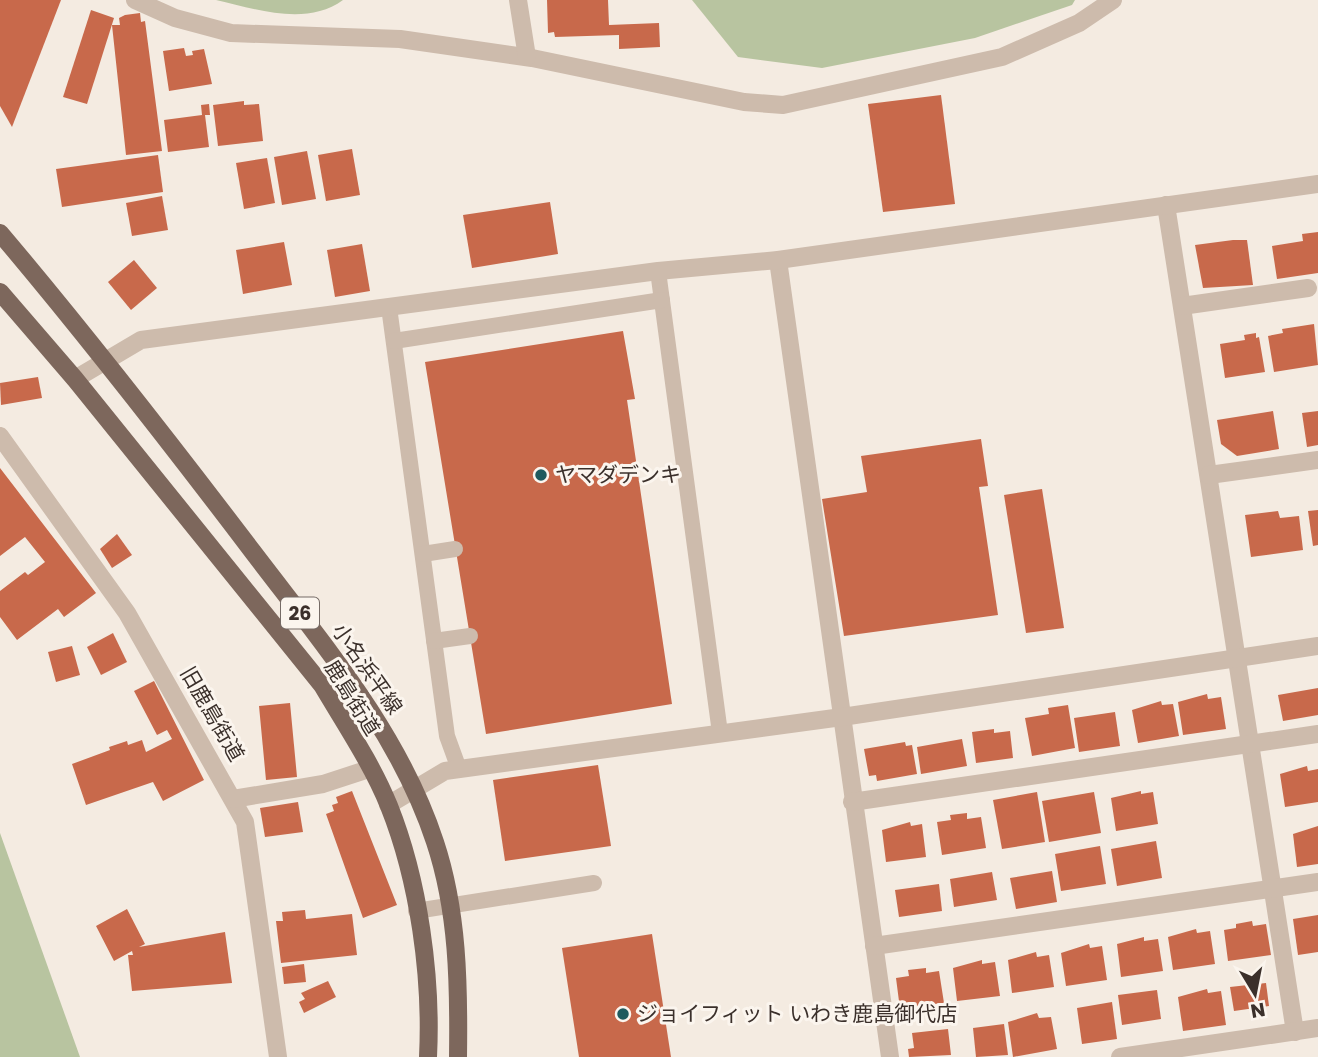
<svg xmlns="http://www.w3.org/2000/svg" width="1318" height="1057" font-family="Poppins,'Noto Sans JP',sans-serif">
<style>
.green{fill:#b8c4a0}
.building{fill:#c8694b}
.lines{fill:none;stroke-linecap:round;stroke-linejoin:round}
.lane{stroke:#cdbbac;stroke-width:16}
.street{stroke:#cdbbac;stroke-width:18}
.primary{stroke:#7d675c;stroke-width:18}
.poi-dot{fill:#1f5a5e;stroke:#fbf5ee;stroke-width:2.5}
.labels{text-anchor:middle;stroke-width:6;stroke-linejoin:round;paint-order:stroke}
.shield{fill:#fbf5ee;stroke:#756b66;stroke-width:2}
.shield-label{font-size:19px;font-weight:bold;fill:#3b302b}
.poi-label{font-size:21px;fill:#3b302b;stroke:#fbf5ee;text-anchor:start}
.street-label{font-size:21px;fill:#3b302b;stroke:#fbf5ee}
</style>
<rect width="100%" height="100%" fill="#f4ebe1"/>
<g class="green">
<path d="M216 0H343C306 27 256 9 216 0Z"/>
<polygon points="692,0 1075,0 1072,5 975,38 822,68 738,57"/>
<polygon points="0,833 80,1057 0,1057"/>
</g>
<g class="building">
<polygon points="0,0 61,0 12,127 0,106"/>
<polygon points="547,0 608,0 609,25 659,23 660,47 619,49 619,35 555,37 554,32 548,33"/>
<polygon points="91,10 114,18 87,104 63,97"/>
<polygon points="140,13 141,22 145,21 162,151 126,155 112,25 120,25 119,18 125,15"/>
<polygon points="184,48 186,56 193,55 192,51 204,49 212,84 169,91 163,51"/>
<polygon points="941,95 955,204 883,212 868,104"/>
<polygon points="244,101 244,105 259,104 263,141 218,146 213,105"/>
<polygon points="209,104 210,115 205,115 209,147 168,152 164,120 202,115 201,105"/>
<polygon points="352,149 360,195 326,201 318,155"/>
<polygon points="307,151 316,199 282,205 274,157"/>
<polygon points="158,155 163,192 62,207 56,169"/>
<polygon points="267,158 275,203 244,209 236,163"/>
<polygon points="162,196 168,230 132,236 126,203"/>
<polygon points="550,202 558,254 472,268 463,215"/>
<polygon points="1318,232 1318,273 1277,279 1272,246 1303,241 1302,234"/>
<polygon points="1233,240 1247,240 1253,285 1203,288 1195,245"/>
<polygon points="284,242 292,285 243,294 236,250"/>
<polygon points="362,244 370,291 335,297 327,250"/>
<polygon points="134,260 157,288 131,310 108,282"/>
<polygon points="1314,324 1318,365 1274,372 1268,336 1283,333 1282,329"/>
<polygon points="623,331 635,399 627,400 672,704 486,734 425,362"/>
<polygon points="1256,333 1256,338 1259,337 1265,372 1225,378 1220,344 1245,340 1244,335"/>
<polygon points="38,377 42,398 1,405 0,383"/>
<polygon points="1273,411 1279,449 1237,456 1221,444 1217,420"/>
<polygon points="1318,411 1318,445 1307,447 1302,413"/>
<polygon points="981,439 988,486 979,487 998,615 844,636 822,499 867,492 861,456"/>
<polygon points="0,468 96,593 64,617 58,609 17,640 0,617 0,591 25,572 28,575 45,562 25,537 0,556"/>
<polygon points="1042,489 1064,628 1026,633 1004,495"/>
<polygon points="1318,510 1318,545 1313,546 1308,511"/>
<polygon points="1278,511 1280,518 1299,516 1303,550 1251,557 1245,515"/>
<polygon points="117,534 132,555 112,568 100,549"/>
<polygon points="113,633 127,662 101,675 87,647"/>
<polygon points="72,646 80,675 56,682 48,652"/>
<polygon points="154,681 204,780 163,801 153,782 86,805 72,764 110,750 109,747 127,741 128,745 142,740 146,752 172,739 167,730 157,735 134,691"/>
<polygon points="1318,688 1318,715 1283,721 1278,695"/>
<polygon points="1207,694 1208,699 1221,697 1226,729 1183,735 1178,702"/>
<polygon points="1161,701 1162,705 1173,704 1179,736 1138,743 1132,710"/>
<polygon points="290,703 297,777 266,780 259,706"/>
<polygon points="1068,705 1075,748 1032,756 1025,718 1049,714 1048,708"/>
<polygon points="1115,712 1120,746 1079,752 1074,718"/>
<polygon points="994,729 994,733 1010,731 1013,758 976,763 972,732"/>
<polygon points="962,739 967,766 921,774 917,747"/>
<polygon points="905,742 906,746 912,745 917,774 877,781 876,775 869,776 864,749"/>
<polygon points="598,765 611,846 505,861 493,780"/>
<polygon points="1307,766 1308,771 1318,769 1318,802 1285,807 1280,774"/>
<polygon points="352,791 397,905 363,918 326,814 334,811 332,805 338,803 336,797"/>
<polygon points="1141,791 1141,794 1153,792 1158,824 1116,831 1111,798"/>
<polygon points="1037,792 1045,842 1002,849 993,800"/>
<polygon points="1094,792 1101,833 1049,842 1042,801"/>
<polygon points="298,802 303,832 265,837 260,808"/>
<polygon points="967,813 967,819 981,817 986,848 942,855 937,822 951,820 950,815"/>
<polygon points="910,822 911,826 922,824 926,857 886,862 882,830"/>
<polygon points="1318,826 1318,864 1297,867 1293,834"/>
<polygon points="1156,841 1162,878 1117,886 1111,849"/>
<polygon points="1100,846 1106,884 1061,891 1055,854"/>
<polygon points="1052,871 1057,902 1016,909 1010,878"/>
<polygon points="992,872 997,900 954,907 950,879"/>
<polygon points="939,884 942,911 899,917 895,890"/>
<polygon points="127,909 145,944 139,947 225,932 232,983 132,991 128,955 133,955 132,951 114,961 96,926"/>
<polygon points="305,910 306,919 352,914 357,955 281,963 276,921 283,921 282,912"/>
<polygon points="1318,915 1318,952 1298,955 1293,919"/>
<polygon points="1252,921 1253,926 1266,924 1271,955 1228,961 1224,930 1236,928 1236,924"/>
<polygon points="1196,929 1197,933 1210,931 1215,964 1173,970 1168,937"/>
<polygon points="652,934 671,1057 579,1057 562,948"/>
<polygon points="1144,937 1144,941 1158,939 1163,971 1121,977 1117,944"/>
<polygon points="1089,944 1090,948 1102,946 1107,980 1066,986 1061,953"/>
<polygon points="1036,952 1037,957 1049,955 1054,987 1012,993 1008,960"/>
<polygon points="982,960 982,964 995,962 1000,996 957,1001 953,968"/>
<polygon points="304,964 306,982 284,984 282,967"/>
<polygon points="926,968 926,973 939,971 944,1003 900,1009 896,978 909,976 908,970"/>
<polygon points="328,981 336,997 304,1013 299,1002 305,999 301,993"/>
<polygon points="1266,983 1269,1006 1234,1011 1230,987"/>
<polygon points="1207,989 1208,993 1221,991 1226,1025 1183,1031 1178,997"/>
<polygon points="1157,990 1161,1019 1122,1025 1118,995"/>
<polygon points="1112,1002 1117,1039 1082,1044 1077,1008"/>
<polygon points="1037,1013 1039,1018 1051,1017 1057,1049 1013,1057 1008,1022"/>
<polygon points="1004,1024 1008,1055 976,1057 973,1028"/>
<polygon points="948,1029 951,1055 909,1057 908,1049 914,1048 912,1033"/>
</g>
<g class="lines">
<g class="lane">
<polyline points="658,271 720,733"/>
<polyline points="389,307 447,736 459,769"/>
<polyline points="394,341 662,300"/>
<polyline points="423,554 455,549"/>
<polyline points="434,641 470,636"/>
<polyline points="416,911 594,883"/>
</g>
<g class="street">
<polyline points="135,0 175,18 231,33 400,39 532,58 744,102 783,105 1002,57 1079,23 1113,0"/>
<polyline points="518,0 527,57"/>
<polyline points="1166,205 1295,1032"/>
<polyline points="778,260 890,1057"/>
<polyline points="1182,306 1308,288"/>
<polyline points="75,379 141,340 658,271 778,260 1318,184"/>
<polyline points="0,436 127,613 245,822 278,1057"/>
<polyline points="1209,475 1318,460"/>
<polyline points="233,799 323,784 369,769"/>
<polyline points="852,802 1318,734"/>
<polyline points="388,805 445,771 842,717 1318,646"/>
<polyline points="874,946 1318,882"/>
<polyline points="1120,1057 1318,1028"/>
</g>
<g class="primary">
<path d="M0 233C88 337 171 444 253 552 322 643 399 732 435 842 458 911 459 985 458 1057"/>
<path d="M0 292 75 379 322 685C345 724 372 764 389 806 419 881 432 977 428 1057"/>
</g>
</g>
<g class="poi-dot">
<circle cx="541" cy="475" r="7"/>
<circle cx="623" cy="1014" r="7"/>
</g>
<g class="labels">
<rect class="shield" x="281" y="597.5" width="38" height="31" rx="5"/>
<g class="shield-label">
<text x="300" y="620">26</text>
</g>
<g class="poi-label">
<text x="555" y="482">ヤマダデンキ</text>
<text x="637" y="1021">ジョイフィット いわき鹿島御代店</text>
</g>
<g class="street-label">
<text transform="translate(367 669) rotate(55)" y="7">小名浜平線</text>
<text transform="translate(352 698) rotate(58)" y="7">鹿島街道</text>
<text transform="translate(212 714) rotate(60)" y="7">旧鹿島街道</text>
</g>
</g>
<g transform="translate(1255 994) rotate(170)" stroke="#fbf5ee" stroke-width="5" paint-order="stroke">
<path d="M0-5L12 26L0 18L-12 26Z" fill="#3b302b"/>
<text y="-10" font-size="19" font-weight="bold" text-anchor="middle" fill="#3b302b">N</text>
</g>
</svg>
